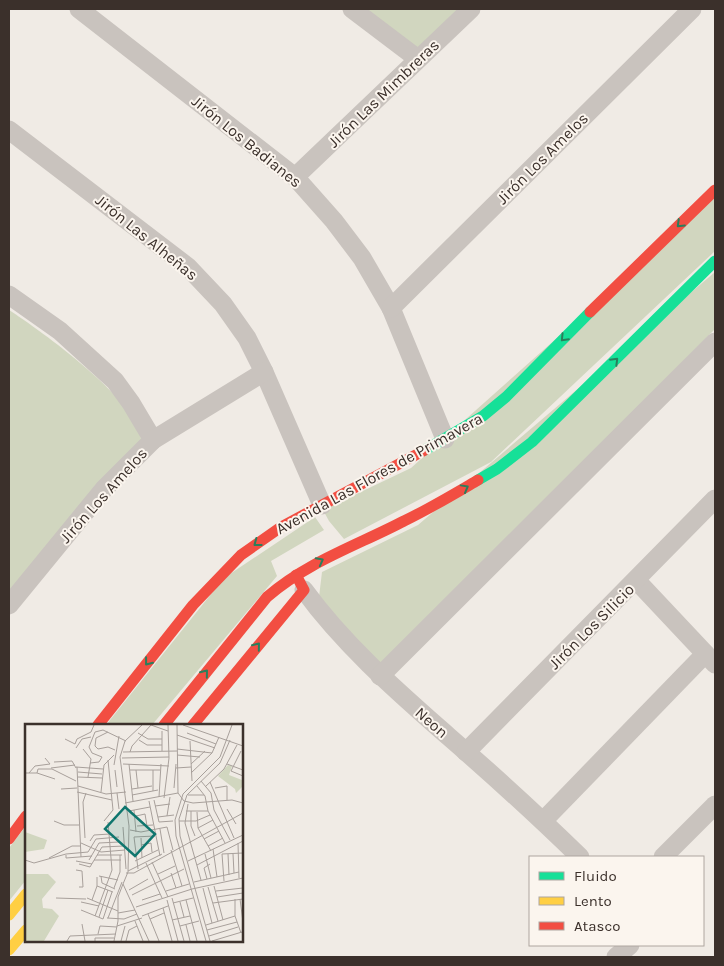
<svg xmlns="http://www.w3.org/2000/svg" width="724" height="966" font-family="Karla,sans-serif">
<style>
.green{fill:#d1d6bf}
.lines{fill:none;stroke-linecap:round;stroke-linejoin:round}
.street{stroke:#c9c3be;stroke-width:19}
.fast{stroke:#16e098;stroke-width:11}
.slow{stroke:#ffcf43;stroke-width:11}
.jam{stroke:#f24e42;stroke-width:11}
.oneway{stroke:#2a7f5c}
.labels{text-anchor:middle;stroke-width:4;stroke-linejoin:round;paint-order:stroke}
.street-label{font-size:16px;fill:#3b302b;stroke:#fbf5ee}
.inset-road{fill:none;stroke:#a8a09b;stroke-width:1}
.view{fill:#0f766e;fill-opacity:0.15;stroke:#0f766e;stroke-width:2.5}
.inset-edge{fill:none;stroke:#3b302b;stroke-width:2.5}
</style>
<rect width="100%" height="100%" fill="#f0ebe5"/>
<g class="green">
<polygon points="361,9 459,9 416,50"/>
<polygon points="715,197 715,251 491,462 344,539 329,521 323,510 411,468"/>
<polygon points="715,272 715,329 379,668 319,597 322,572 418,525"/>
<path d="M9 310C40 330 143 404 141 441L9 592Z"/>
<polygon points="315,517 324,530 271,561 277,576 152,725 106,725 224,578"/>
<polygon points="26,826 26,880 9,901 9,848"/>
</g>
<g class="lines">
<g class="street">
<polyline points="79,9 295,177 334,221 362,258 391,308 445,439"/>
<polyline points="352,9 418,59"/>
<polyline points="9,130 188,267 223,304 247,338 264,372 322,505"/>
<polyline points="295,177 471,9"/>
<polyline points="9,295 60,331 115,381 131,403 153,440"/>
<polyline points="391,308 692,9"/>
<polyline points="636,580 715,664"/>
<path d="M304 590C344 645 397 691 448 736 493 775 537 815 580 857"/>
<polyline points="9,605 104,489 153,440 264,372"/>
<polyline points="380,676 715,342"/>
<polyline points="466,752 715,499"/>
<polyline points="543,821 705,654"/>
<polyline points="663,857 715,805"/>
<polyline points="616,957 630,945"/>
</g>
<g class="fast">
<polyline points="425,450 483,416 506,397 590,312"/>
<polyline points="478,480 497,469 532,442 715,261"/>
</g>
<g class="slow">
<polyline points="9,915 26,894"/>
<polyline points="9,950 26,930"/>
</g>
<g class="jam">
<polyline points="590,312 715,190"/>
<polyline points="98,725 193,605 241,555 281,527 425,450"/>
<path d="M164 725 267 597C307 562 358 545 404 521 429 509 454 494 478 480"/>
<polyline points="193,725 304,590 296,575"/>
<polyline points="9,839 26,816"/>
</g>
</g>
<defs><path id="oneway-chevron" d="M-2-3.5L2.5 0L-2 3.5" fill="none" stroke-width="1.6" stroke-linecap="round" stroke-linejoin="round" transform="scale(1.25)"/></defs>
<g class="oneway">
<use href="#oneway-chevron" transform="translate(680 224) rotate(136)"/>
<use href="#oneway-chevron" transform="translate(564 338) rotate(134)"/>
<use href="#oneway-chevron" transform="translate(615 361) rotate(-45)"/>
<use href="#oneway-chevron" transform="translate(465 488) rotate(-29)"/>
<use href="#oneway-chevron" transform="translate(257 543) rotate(143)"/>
<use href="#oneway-chevron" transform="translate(320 561) rotate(-28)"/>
<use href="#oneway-chevron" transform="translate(257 646) rotate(-51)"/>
<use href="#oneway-chevron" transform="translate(148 662) rotate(128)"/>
<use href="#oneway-chevron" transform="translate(205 673) rotate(-51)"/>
</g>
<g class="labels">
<g class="street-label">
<text transform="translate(383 93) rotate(-44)" y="6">Jirón Las Mimbreras</text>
<text transform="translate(247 141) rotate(39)" y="6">Jirón Los Badianes</text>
<text transform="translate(542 158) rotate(-45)" y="6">Jirón Los Amelos</text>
<text transform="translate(147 237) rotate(39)" y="6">Jirón Las Alheñas</text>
<text transform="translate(379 473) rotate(-29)" y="6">Avenida Las Flores de Primavera</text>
<text transform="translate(103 495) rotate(-48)" y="6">Jirón Los Amelos</text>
<text transform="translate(591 626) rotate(-45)" y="6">Jirón Los Silicio</text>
<text transform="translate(432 722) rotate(41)" y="6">Neon</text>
</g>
</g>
<g transform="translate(25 724)">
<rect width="218" height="218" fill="#f0ebe5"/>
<path d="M203 41 207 42 204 51 217 56V63L211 69 210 65 193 52ZM0 108 22 116 19 125 0 128ZM0 150H23L31 158 17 175 18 184 27 185 34 192 19 217H0Z" fill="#d1d6bf"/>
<path class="inset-road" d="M117 1 100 17 95 33 104 102 103 148 98 160 124 217M126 1 143 7M152 1 153 69M158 1 218 22M137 7V27M83 8 71 14 70 22 73 25 83 23 90 26M113 9 123 15H137M162 9 191 20M152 11 190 24M40 15 50 20 52 15 66 8 69 1M114 16 122 21H137M165 17 167 57M51 24 57 15 66 13M58 25 66 35 63 53M152 25 187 29M216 27 206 47 218 52M98 28 152 27M105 28 107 22 126 1M152 31 175 33M97 34 144 33M29 38 47 37 51 44M65 39 74 38 77 33 67 29 64 23 70 8 78 6 101 17M98 40 144 42M104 40 108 77M166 40 180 27M202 40 218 46M89 41 94 12M51 43 78 45M52 43 56 133M26 44 50 41M151 44 166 43M90 46 92 63M105 46H135M111 46 113 64M128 46V67M53 48 77 50M0 49H12L30 55M4 49 10 42 25 40 20 34M12 49 13 45H27L51 57M166 49 187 29 194 13M53 53 77 54M176 57 186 69 189 86 205 116M185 58 209 114M53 62 81 70 101 68M172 62 180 72 183 87 200 119M180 63 199 45 212 21M149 64 151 40M190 64 202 62V76M36 65 52 64M107 65 127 62M52 68 87 76M76 68 79 41 89 31M92 69 94 85M107 71 133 66M163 71H179M134 73 136 40M139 74 144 34 143 1M129 76 134 98 148 97M124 77 135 132M100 79 153 69 159 77 168 79 207 76 218 79M163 80 160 99 176 156M130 82 145 80M202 85 211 100M109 86 111 108M104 87 125 83M161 87H183M166 87V102L170 112M172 88 173 104 186 127M111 92 120 90 122 102M142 92 145 73M133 93 149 91M29 97 39 101H54M79 97 88 86 83 36M154 97H171L185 91M112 102 128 101M98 103 101 145M142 103 148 126M173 104 188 96M135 105 139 129M105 106 116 108 142 103M109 113 113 145M109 113 130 112M60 114 58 78 61 69M116 114 117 134M179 115 194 107M65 117 69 111 85 110M56 119 76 128 100 126M213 119 214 154M116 121 126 119 127 128M183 122 198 114M188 125 192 153M146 126 157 162M41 130 63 128 71 115 94 113M180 130 186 154M197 130 199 157M197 130 218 129M203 130 204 151M208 130 209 149M41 131V134L67 132M72 131H97M24 134 47 122H56M0 136 9 139 41 130M64 136 74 119 94 118M69 136H96M51 137 67 140M110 137 133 126M163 137 218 111M68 138 77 123 99 122M127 138 143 173M121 139 137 174M54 140 65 143 68 138M172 141 218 117M51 146 57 147 58 163H54M103 147 137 130M101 149H109L218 89M146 149 151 164M133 150 150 142M74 152 93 156M76 152 77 159 90 165M182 155 179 144 185 140M169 158 214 148M72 162 88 168M189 162 198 196M183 163 193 197M89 164 95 148V131M178 164 187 199M104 166 123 155M141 167 164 160M191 167 218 164M107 171 159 145M192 173 218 169M31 174 61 175M62 174 93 187M147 174 159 217M210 175V192L216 209M215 175 218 198M67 176 72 162V153M117 176 135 170M142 176 153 217M161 176 172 217M56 178 74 182M155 178 159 193M148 179 168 174M188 179 218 175M111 183 167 165 218 154M138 184 147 217M56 186 78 195 87 168M93 189 110 186M123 190 134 217M70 192 87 146 83 98M117 192 143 182M74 193 83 166M82 194 99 195 112 190M83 194 97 158M125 195 139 189M147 196 165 192M110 197 118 217M57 200 60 217M161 201 165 217M181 201 210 192M92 202 117 194M155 202 174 197M182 206 212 198M73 210 75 202 92 203M184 212 213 203M42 217 45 212 91 210M70 217V214H89M89 217 93 197V173L98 160M96 217 100 202M101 217 104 206 112 202M181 217 151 112 150 96 158 70 195 33 207 1M185 217 155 112 154 95 162 71 195 39 205 16M187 217 217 208"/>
<path class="view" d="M100 83 130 110 110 132 80 105Z"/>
<rect width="218" height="218" class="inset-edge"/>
</g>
<rect width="724" height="966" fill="none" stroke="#3b302b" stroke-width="20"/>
<rect x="529" y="856" width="175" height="90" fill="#fbf5ee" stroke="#aea6a0"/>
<rect x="539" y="872" width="25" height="8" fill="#16e098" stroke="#aea6a0"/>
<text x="574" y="881" font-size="15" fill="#3b302b">Fluido</text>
<rect x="539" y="897" width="25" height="8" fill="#ffcf43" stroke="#aea6a0"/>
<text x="574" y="906" font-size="15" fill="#3b302b">Lento</text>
<rect x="539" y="922" width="25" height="8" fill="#f24e42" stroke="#aea6a0"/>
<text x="574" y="931" font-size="15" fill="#3b302b">Atasco</text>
</svg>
